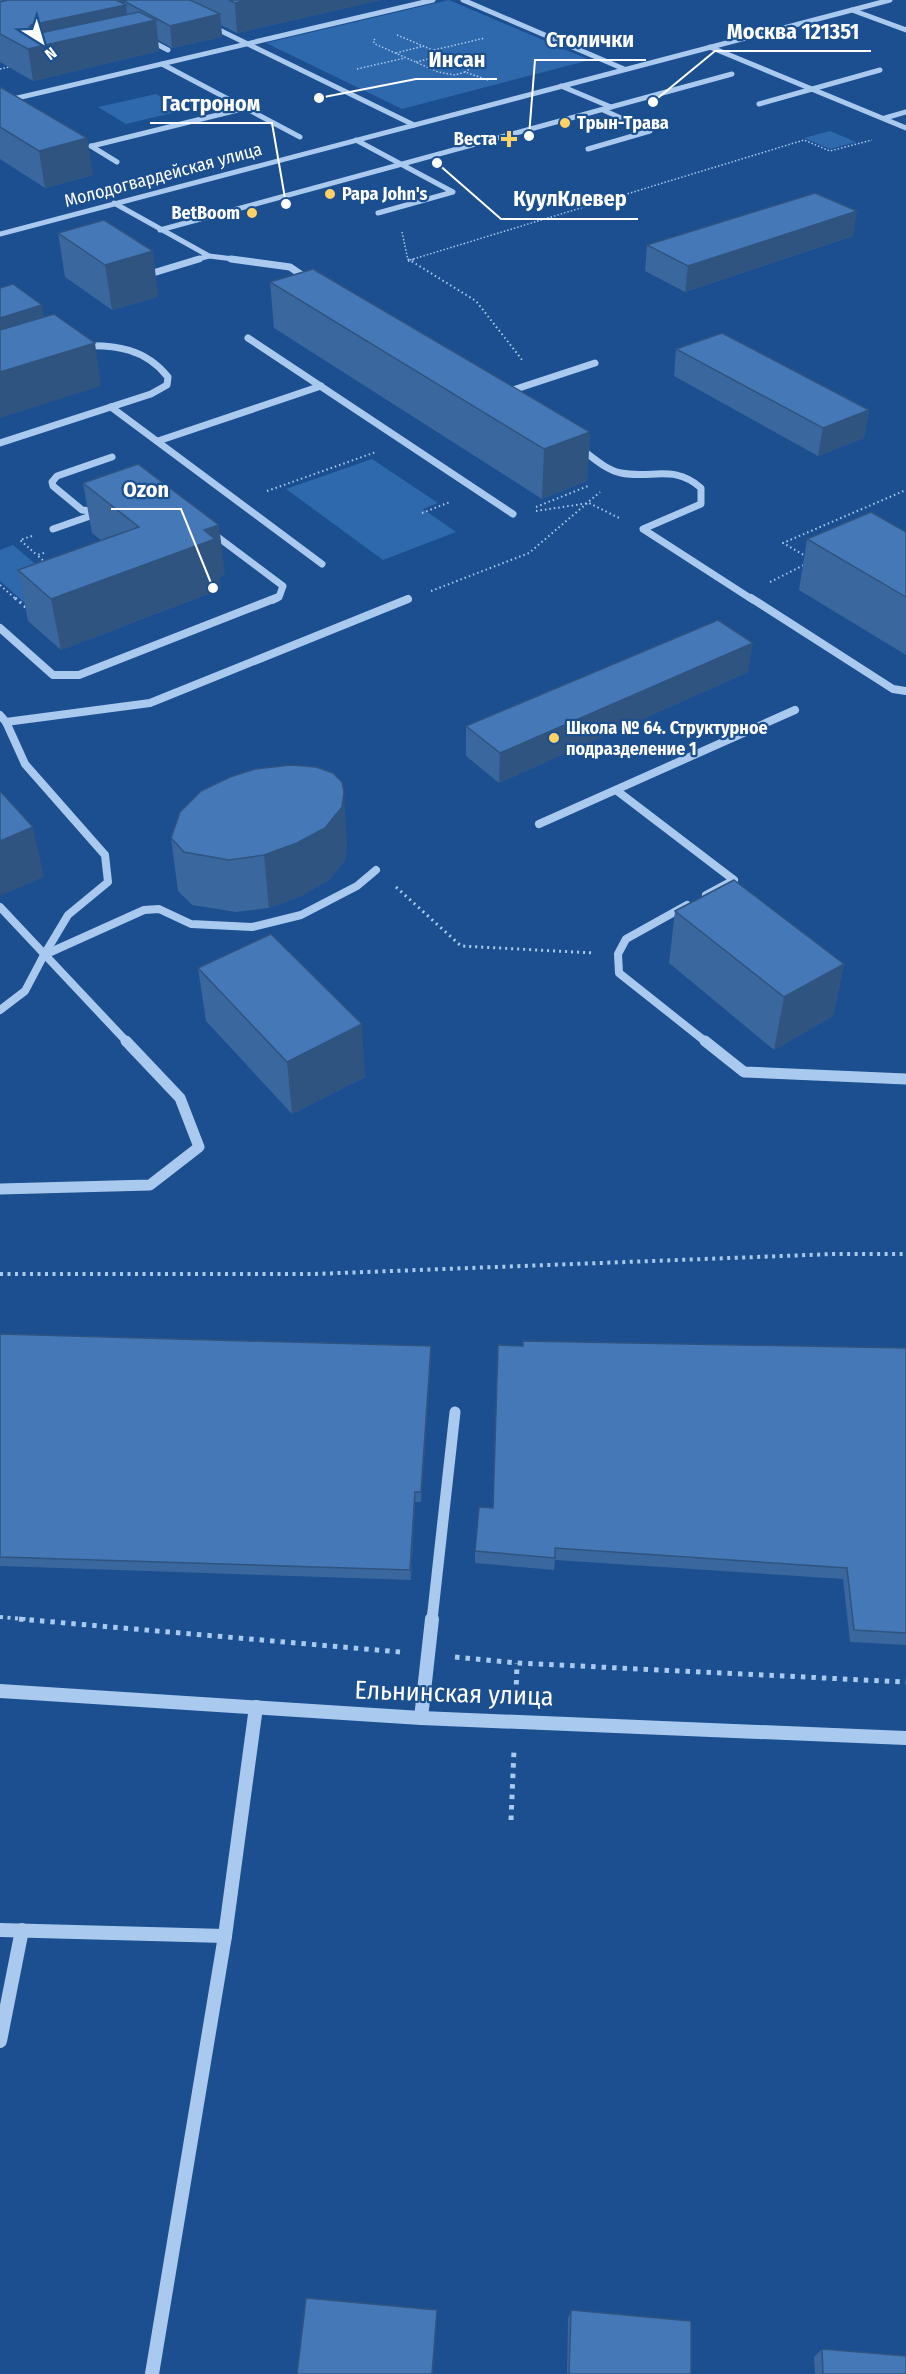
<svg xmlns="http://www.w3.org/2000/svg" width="906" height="2374" font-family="'Fira Sans Condensed',sans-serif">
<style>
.green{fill:#2e69ad}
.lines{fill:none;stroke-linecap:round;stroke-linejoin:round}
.path-far4{stroke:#a9c9ee;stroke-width:1.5;stroke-dasharray:1.5 2;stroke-linecap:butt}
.path-far3{stroke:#a9c9ee;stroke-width:2;stroke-dasharray:1.5 3;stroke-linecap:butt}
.path-far2{stroke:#a9c9ee;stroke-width:3;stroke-dasharray:2 4;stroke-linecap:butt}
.path-far1{stroke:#a9c9ee;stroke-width:4;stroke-dasharray:3 4.5;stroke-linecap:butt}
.path{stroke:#a9c9ee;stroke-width:5;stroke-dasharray:4.5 6;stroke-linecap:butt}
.minor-far4{stroke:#a9c9ee;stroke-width:5}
.minor-far3{stroke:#a9c9ee;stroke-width:7}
.minor-far2{stroke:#a9c9ee;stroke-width:8}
.minor-far1{stroke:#a9c9ee;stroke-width:11}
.minor{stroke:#a9c9ee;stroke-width:14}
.wall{fill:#3a679d}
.shaded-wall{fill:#305480}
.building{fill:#4478b7;stroke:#305480;stroke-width:1.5}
.poi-dot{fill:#ffd166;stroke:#1b4f8f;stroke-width:2}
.labels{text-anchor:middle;stroke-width:4.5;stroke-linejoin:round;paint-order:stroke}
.far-poi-label{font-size:18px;font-weight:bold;fill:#fff;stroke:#1b4f8f;text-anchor:start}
.far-street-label{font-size:18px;fill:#fff;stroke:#1b4f8f}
.near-street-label{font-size:26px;fill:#fff;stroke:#1b4f8f}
.leader{fill:none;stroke:#fff;stroke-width:2}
.callout-dot{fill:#fff;stroke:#1b4f8f;stroke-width:2}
.callout-label{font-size:22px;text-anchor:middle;font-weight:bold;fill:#fff;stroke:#1b4f8f;stroke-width:4.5;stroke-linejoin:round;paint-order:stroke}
</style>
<rect width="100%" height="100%" fill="#1b4f8f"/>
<g class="green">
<polygon points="449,0 590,60 402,109 266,43"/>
<polygon points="156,94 184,110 126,124 98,107"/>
<polygon points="830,131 856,142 830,149 804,138"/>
<polygon points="372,459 438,503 423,509 456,532 383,560 286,489"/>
<polygon points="13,545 66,590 27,605 0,581 0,550"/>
</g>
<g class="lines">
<g class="path-far4">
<polyline points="397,35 468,65 471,68 465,72"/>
<polyline points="375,39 373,41 375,44 438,72 455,75 465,72 488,80"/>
<polyline points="434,50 485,38"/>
<polyline points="396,53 424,46"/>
<polyline points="416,62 444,55"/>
<polyline points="0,69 14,66"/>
<polyline points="357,69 405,58"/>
<polyline points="402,232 408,260"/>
<polyline points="410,260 804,140 830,151 872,140"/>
</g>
<g class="path-far3">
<polyline points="408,259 476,301 523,361"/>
<polyline points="408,261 415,259"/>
<polyline points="267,491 376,452"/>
<polyline points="536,507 588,486"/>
<polyline points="536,511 589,503 621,519"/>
<polyline points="422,513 450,502"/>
<polyline points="32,536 20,540 37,555"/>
<polyline points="44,553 37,555 46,563"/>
<polyline points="807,557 783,543 906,490"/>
<polyline points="770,582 806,564"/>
<polyline points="0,585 17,600"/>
<polyline points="431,591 529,553 600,492"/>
</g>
<g class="path-far2">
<polyline points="15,598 28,609"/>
<polyline points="396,887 461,946 594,953"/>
</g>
<g class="path-far1">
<polyline points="0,1274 314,1274 834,1254 906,1254"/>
<polyline points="0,1617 36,1620"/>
</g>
<g class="path">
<polyline points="19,1619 400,1652"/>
<polyline points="455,1657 517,1663 906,1682"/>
<polyline points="516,1695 517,1663"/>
<polyline points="511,1820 514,1750"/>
</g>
<g class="minor-far4">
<polyline points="463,0 624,69"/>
<polyline points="852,10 906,30"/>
<polyline points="209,25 414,125"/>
<polyline points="147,39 168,50"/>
<polyline points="710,47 906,128"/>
<polyline points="162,64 300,137"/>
<polyline points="561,86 611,107"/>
<polyline points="0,102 433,0"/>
<polyline points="759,104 880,70"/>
<polyline points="885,118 906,112"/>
<polyline points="356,140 453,192 378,213"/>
<polyline points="91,146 117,162"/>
<polyline points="92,146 246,108"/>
<polyline points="588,149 650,131 603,110"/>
<polyline points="114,203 209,256 242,260"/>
<polyline points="160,230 732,74"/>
<polyline points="0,234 890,0"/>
<polyline points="194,260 209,256"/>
</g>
<g class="minor-far3">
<polyline points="231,259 290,267 309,280"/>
<polyline points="143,276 199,259"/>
<polyline points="248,338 513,514"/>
<polyline points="504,393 595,363"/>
<polyline points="111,407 322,564"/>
<polyline points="158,441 321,386"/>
<path d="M0 443 151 394 167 385 168 377C146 349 115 344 81 346"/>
<path d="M577 446C590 455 605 470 621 473 652 479 674 464 701 488V504L643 529 753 600"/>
<polyline points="101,512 82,510 53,486 52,482 57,476 112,457"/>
<polyline points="53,529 96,514"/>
<polyline points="211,532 283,586 279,597 273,600"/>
</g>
<g class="minor-far2">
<polyline points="751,598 893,689 906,691"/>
<polyline points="0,628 53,675 79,675 276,598"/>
<polyline points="0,715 6,722 25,764 105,855 108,882 68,915 44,955"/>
<polyline points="6,722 150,703 408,599"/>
<polyline points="616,790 734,880 706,895"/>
<polyline points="539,824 795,710"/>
<polyline points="687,905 626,939 618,954 619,973 706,1042"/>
<polyline points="0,907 127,1042"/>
<polyline points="0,1010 25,991 44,955 144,910 159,909 191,924 252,927 301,915 357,886 376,870"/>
</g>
<g class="minor-far1">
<polyline points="705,1041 744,1072 906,1079"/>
<polyline points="0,1189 150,1185 199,1147 180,1098 126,1041"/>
<polyline points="432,1620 455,1412"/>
</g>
<g class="minor">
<polyline points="0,1691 421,1718 906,1738"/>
<polyline points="421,1718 432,1619"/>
<polyline points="0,1930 225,1936"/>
<polyline points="0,2041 22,1930"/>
<polyline points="152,2374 225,1936 256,1707"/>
</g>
</g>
<g class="wall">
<polygon points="0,0 381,0 237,33 221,25 222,37 172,48 158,40 159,51 33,81 0,62"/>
<polygon points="0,87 93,175 45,188 0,159"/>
<polygon points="58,233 158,297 112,310 65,277"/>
<polygon points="853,236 685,292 645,271 647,245"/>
<polygon points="270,282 590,432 587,481 542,499 274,328"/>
<polygon points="676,349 869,410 864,438 818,456 674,376"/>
<polygon points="83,483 225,575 219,577 221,589 61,650 28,621 18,570 101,540 92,533"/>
<polygon points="906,532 906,655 799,590 807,539"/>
<polygon points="748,672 499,783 466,756 466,726"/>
<polygon points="171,838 347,844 345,860 329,880 301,896 269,908 236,912 192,905 178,891"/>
<polygon points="675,911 844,964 833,1016 774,1050 669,963"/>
<polygon points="198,968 365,1077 292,1114 206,1021"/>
<polygon points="0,1334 431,1356 421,1502 415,1502 411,1580 0,1566"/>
<polygon points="522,1346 906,1348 906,1645 850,1642 843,1579 555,1560 554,1570 475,1563 475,1551 493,1508"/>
<polygon points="571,2310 691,2374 567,2374 568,2319"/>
<polygon points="822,2349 906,2374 815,2374 814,2357"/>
</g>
<g class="shaded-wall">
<polygon points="111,0 158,0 124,1 124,5 126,5 128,26 156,20 159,51 33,81 28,49 27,31 31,25"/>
<polygon points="247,0 381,0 237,33 235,3"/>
<polygon points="220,14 222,37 172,48 170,26"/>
<polygon points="87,138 93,175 45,188 39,151"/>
<polygon points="857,211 853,236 685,292 688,266"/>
<polygon points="153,251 158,297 112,310 105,265"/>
<polygon points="42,305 49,347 0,363 0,318"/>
<polygon points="95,343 101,386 0,418 0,372"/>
<polygon points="869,410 864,438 818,456 823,428"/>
<polygon points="590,432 587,481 542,499 544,449"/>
<polygon points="219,525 225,575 219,577 221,589 61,650 51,599 204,530"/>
<polygon points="753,643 748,672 499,783 500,753"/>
<polygon points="344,792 347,844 345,860 329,880 301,896 269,908 264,855"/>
<polygon points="33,827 44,877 0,896 0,841"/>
<polygon points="844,964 833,1016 774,1050 784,997"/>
<polygon points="362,1024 365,1077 292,1114 287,1062"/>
<polygon points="431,1346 431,1356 421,1502 421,1492"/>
<polygon points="415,1492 415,1502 411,1580 410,1570"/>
<polygon points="437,2310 437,2319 433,2374 432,2374"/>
</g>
<g class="building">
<polygon points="8,0 116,0 126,5 31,25 27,31 31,35 139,12 156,20 28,49 0,34 0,2"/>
<polygon points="128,0 190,0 220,14 170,26 124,1"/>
<polygon points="229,0 247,0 235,3"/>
<polygon points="0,87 87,138 39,151 0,127"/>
<polygon points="815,193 857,211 688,266 647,245"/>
<polygon points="104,220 153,251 105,265 58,233"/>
<polygon points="313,269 590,432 544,449 270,282"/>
<polygon points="13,284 42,305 0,318 0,288"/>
<polygon points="54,314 95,343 0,372 0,330"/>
<polygon points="722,333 869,410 823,428 676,349"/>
<polygon points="138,464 219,525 204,530 215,539 51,599 18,570 139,527 83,483"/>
<polygon points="871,512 906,532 906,597 807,539"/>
<polygon points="718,620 753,643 500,753 466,726"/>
<polygon points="291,765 316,767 333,773 342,782 344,792 342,807 325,828 297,843 264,855 229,860 184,852 171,838 180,812 201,791 230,777 255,769"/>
<polygon points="0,791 33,827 0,841"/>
<polygon points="734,880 844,964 784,997 675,911"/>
<polygon points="271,934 362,1024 287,1062 198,968"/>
<polygon points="0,1334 431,1346 421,1492 415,1492 410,1570 0,1557"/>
<polygon points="523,1341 906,1348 906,1633 854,1630 847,1568 555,1548 555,1558 475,1551 479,1507 493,1508 498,1345 523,1346"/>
<polygon points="306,2298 437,2310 432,2374 297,2374"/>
<polygon points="571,2310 691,2321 691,2374 569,2374"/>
<polygon points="822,2349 906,2356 906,2374 823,2374"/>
</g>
<g class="poi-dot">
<circle cx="565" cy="123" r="6"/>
<path d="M506 130h6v6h6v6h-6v6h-6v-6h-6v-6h6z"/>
<circle cx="330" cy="194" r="6"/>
<circle cx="252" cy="213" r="6"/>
<circle cx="554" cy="738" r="6"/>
</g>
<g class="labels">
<g class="far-poi-label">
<text x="577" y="129">Трын-Трава</text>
<text x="497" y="145" text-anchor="end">Веста</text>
<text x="342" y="200">Papa John's</text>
<text x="240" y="219" text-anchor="end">BetBoom</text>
<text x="566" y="734">Школа № 64. Структурное<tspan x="566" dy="21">подразделение 1</tspan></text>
</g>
<g class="far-street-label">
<text transform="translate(163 175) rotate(-15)" y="6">Молодогвардейская улица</text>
</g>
<g class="near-street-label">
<text transform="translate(454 1693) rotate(2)" y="9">Ельнинская улица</text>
</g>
</g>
<path class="leader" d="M653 102L715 51H871M529 136L535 60H646M319 98L416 79H497M286 204L272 123H150M437 163L501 219H638M213 588L181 509H111"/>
<g class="callout-dot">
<circle cx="653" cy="102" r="6"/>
<circle cx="529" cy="136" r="6"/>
<circle cx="319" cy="98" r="6"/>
<circle cx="286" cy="204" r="6"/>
<circle cx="437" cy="163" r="6"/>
<circle cx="213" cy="588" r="6"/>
</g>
<g class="callout-label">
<text x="793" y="39">Москва 121351</text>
<text x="590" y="47">Столички</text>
<text x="457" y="67">Инсан</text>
<text x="211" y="111">Гастроном</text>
<text x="570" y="206">КуулКлевер</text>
<text x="146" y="497">Ozon</text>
</g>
<g transform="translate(42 42) rotate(143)" stroke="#1b4f8f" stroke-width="4.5" paint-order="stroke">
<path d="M0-4.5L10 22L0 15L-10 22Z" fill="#ffffff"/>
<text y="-9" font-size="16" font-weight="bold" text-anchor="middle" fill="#ffffff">N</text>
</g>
</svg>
